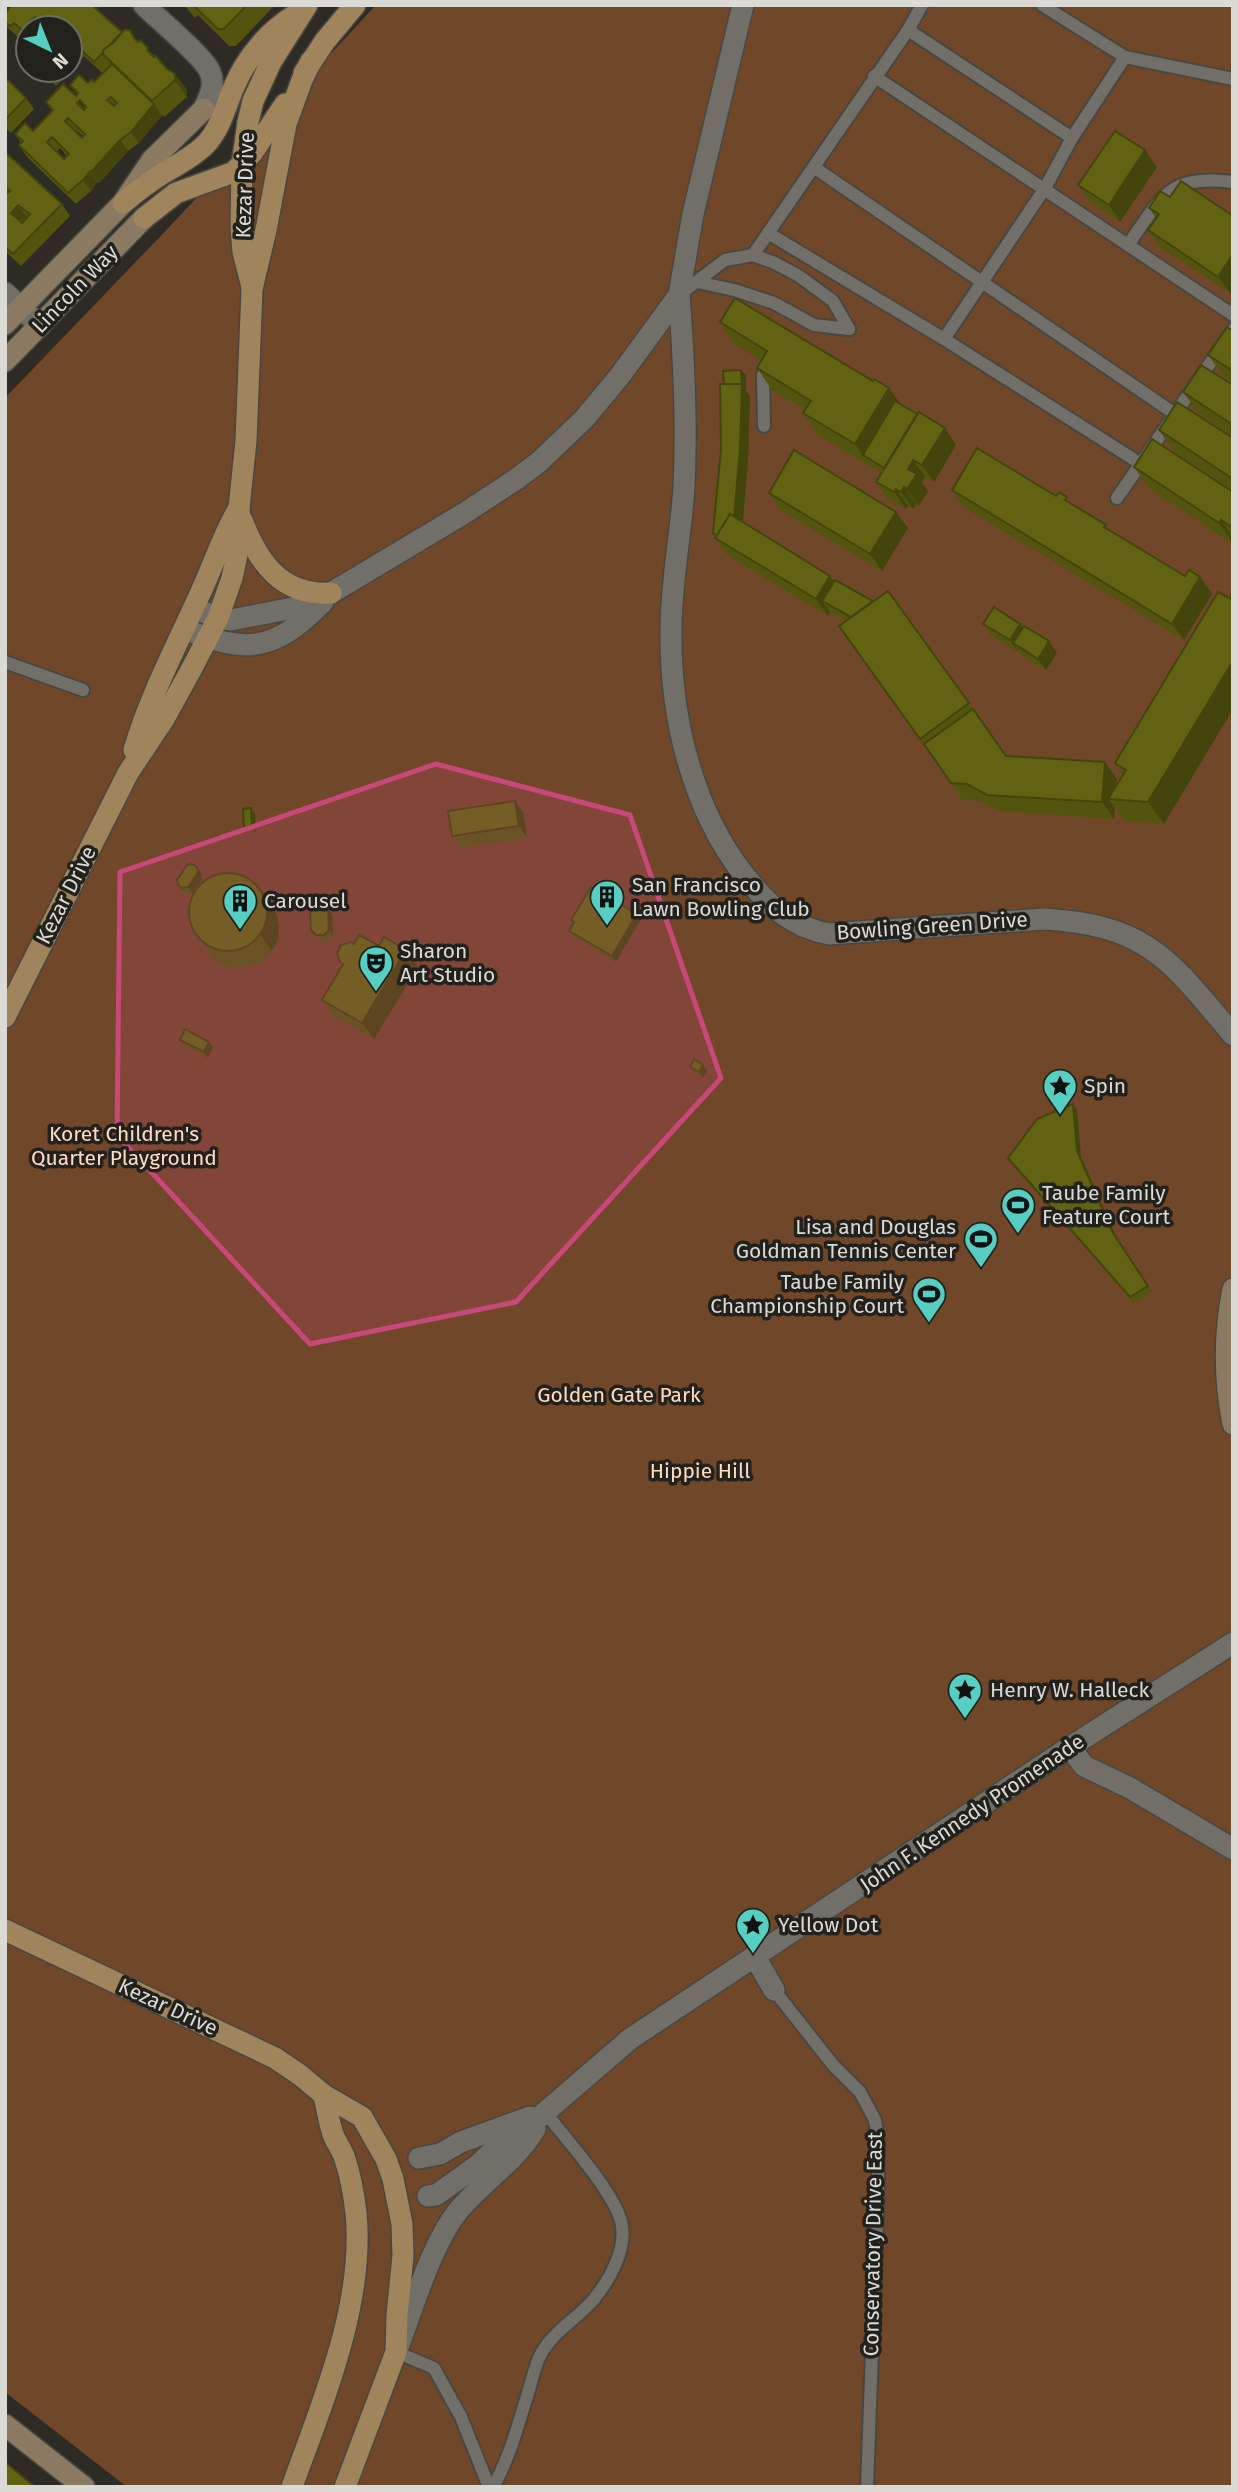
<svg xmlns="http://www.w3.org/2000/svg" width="1238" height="2492" font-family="'Fira Sans',sans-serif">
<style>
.green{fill:#71472a}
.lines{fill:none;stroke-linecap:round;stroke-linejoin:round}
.lane-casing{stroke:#484741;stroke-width:16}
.street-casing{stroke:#484741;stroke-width:24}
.secondary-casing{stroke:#484741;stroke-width:24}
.primary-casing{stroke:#484741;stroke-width:24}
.lane{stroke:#716f67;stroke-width:12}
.street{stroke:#716f67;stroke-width:21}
.secondary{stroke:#897a61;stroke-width:21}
.primary{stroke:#a0845b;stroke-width:21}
.wall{fill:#53550f;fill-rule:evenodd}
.shaded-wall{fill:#44450d}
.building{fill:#616312;stroke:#44450d;stroke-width:2;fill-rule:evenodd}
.marked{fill:#c8487a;fill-opacity:0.2;stroke:#c8487a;stroke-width:5;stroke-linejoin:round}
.labels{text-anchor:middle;stroke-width:7;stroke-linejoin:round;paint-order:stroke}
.street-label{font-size:21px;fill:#dbdad5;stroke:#23211b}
.poi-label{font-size:21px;fill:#dbdad5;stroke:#23211b;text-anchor:start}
.park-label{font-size:21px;fill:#fedac2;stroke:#23211b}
</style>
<rect width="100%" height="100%" fill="#2d2b24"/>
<polygon class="green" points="376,5 1233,5 1233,2487 127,2487 5,2392 5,398 175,221"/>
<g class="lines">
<g class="lane-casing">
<g id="lane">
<polyline points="1042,5 1125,57 1233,79"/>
<polyline points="908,30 1072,138"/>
<polyline points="874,76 1233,315"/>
<polyline points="815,168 1175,414"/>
<polyline points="768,233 944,339 1141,464"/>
<path d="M1128 245C1162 197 1168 174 1233 182"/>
<polyline points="753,255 908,30 922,5"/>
<polyline points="697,282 734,290 774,303 814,325 849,329"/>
<polyline points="679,295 725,260 753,255 775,263 799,276 833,301 849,329"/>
<polyline points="944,339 1045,188 1072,138 1125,57"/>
<polyline points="763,375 764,426"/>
<polyline points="1117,498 1233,330"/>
<polyline points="5,662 83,690"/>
<polyline points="774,1990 833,2065 860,2092 875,2120 878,2138 878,2189 867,2487"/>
<polyline points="396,2352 434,2368 461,2417 489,2487"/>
<path d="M493 2487C510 2457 518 2425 528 2393 532 2380 535 2364 542 2352 555 2330 578 2318 594 2299 610 2279 628 2248 621 2221 613 2191 565 2138 545 2112"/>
</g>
</g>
<g class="street-casing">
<g id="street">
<path d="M144 5C157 18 205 58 210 72 216 86 209 97 204 109"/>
<polyline points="5,293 40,326"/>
<path d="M679 295C684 359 687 423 684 487 681 535 671 582 671 630 670 715 691 807 744 875 768 905 791 927 829 934L1044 919C1148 925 1170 960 1233 1035"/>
<polyline points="194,608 218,618 231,620 298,607 331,593 463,514 515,480 539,462 584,419 619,377 679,295 693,214 743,5"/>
<path d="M184 629C247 654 274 652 323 602"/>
<polyline points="1070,1747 1084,1766 1130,1788 1233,1849"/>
<polyline points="755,1957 774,1990"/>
<polyline points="419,2158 440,2154 461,2142 530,2117"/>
<polyline points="428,2196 436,2195 478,2165 495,2149 521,2133 630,2039 1070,1747 1233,1643"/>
<path d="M397 2350C413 2308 431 2245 458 2211 482 2182 515 2162 535 2129"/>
</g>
</g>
<g class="secondary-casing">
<g id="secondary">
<polyline points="5,324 123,203 152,160 204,109"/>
<polyline points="5,361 144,218"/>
<path d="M1233 1289C1224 1334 1224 1378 1233 1424"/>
<polyline points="5,2425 84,2487"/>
</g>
</g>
<g class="primary-casing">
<g id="primary">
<polyline points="304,73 325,41 355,5"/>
<path d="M123 203C135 193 148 183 162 174 177 165 193 157 206 144 221 128 225 107 234 87 246 58 268 32 295 15"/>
<polyline points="144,218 176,193 234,172 253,152 285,104"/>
<polyline points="252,287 243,252 241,228 242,165 248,122 253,101 271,62 307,5"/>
<path d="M242 520C258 562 281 596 331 593"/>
<path d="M134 750C150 696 176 647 199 596 213 567 222 536 239 508"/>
<polyline points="5,1017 128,773 164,719 191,670 218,618 232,578 240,541 239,508 246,441 252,289 266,230 286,124 302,80 311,61"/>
<polyline points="5,1930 275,2058 300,2075 324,2095 362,2117 386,2159 393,2179 402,2224 403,2256 397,2315 396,2352 345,2487"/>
<path d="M292 2487C322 2403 365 2304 356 2213 354 2194 350 2174 344 2156 341 2149 337 2143 334 2137 329 2124 327 2109 324 2095"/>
</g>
</g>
<use href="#lane" class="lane"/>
<use href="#street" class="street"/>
<use href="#secondary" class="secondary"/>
<use href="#primary" class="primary"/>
</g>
<g class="wall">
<path d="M9 5H95L100 12 122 32 137 41 167 69 175 74 187 90V97L164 117 162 115 139 143 128 151 99 183 97 182 91 191 76 204 27 157 19 145 21 143 15 134 33 131 52 111 46 102 76 96 77 95 70 85 94 82 111 65 102 73 84 56 56 86 50 80 43 70H70V28H28V40L22 34 18 37 9 29 5 24V14L11 8ZM80 100 85 106 84 108 78 102ZM76 130 83 136 82 138 75 131ZM60 148 67 156 64 159 57 152Z"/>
<polygon points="184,5 275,5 236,46 229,46 198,15 195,18"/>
<polygon points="26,98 34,109 11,133 5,127 5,120"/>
<polygon points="5,152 62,204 70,216 21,266 5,251"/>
<polygon points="1157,167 1120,222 1090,202 1078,185"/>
<polygon points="1170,197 1233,216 1233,289 1230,293 1160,247 1148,230 1156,218 1149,208"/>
<polygon points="720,322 900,404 917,414 945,428 956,445 934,482 925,477 922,482 928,491 919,506 916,504 913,509 908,506 906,509 888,499 876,482 882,473 818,435 803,413 805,410 772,390 757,368 761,360 735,345"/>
<polygon points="1233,331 1233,383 1224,377 1208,355"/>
<polygon points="746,375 746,391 750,396 748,461 743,522 830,576 834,581 873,601 888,591 1006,756 1105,762 1117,779 1116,786 1123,774 1115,763 1218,592 1164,824 1124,821 1115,808 1114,819 999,811 979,801 963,800 839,626 846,621 830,612 828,616 727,555 715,538 716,537 713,533 721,450 724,384"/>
<polygon points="1233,385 1233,437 1199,414 1183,392"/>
<polygon points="1159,430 1233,438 1233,491 1174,452"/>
<polygon points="1134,467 1233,492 1233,544 1150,489"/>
<polygon points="952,490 1056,496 1106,525 1108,529 1185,576 1200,577 1212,594 1184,640 963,507"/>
<polygon points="769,493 908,528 882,571 780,510"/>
<polygon points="983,624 1020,624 1023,627 1049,641 1057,653 1046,670 1021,655 1018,651 1018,652 991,635"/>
<polygon points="523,812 527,838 459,848 452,836"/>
<polygon points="255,814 256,832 248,832 244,827"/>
<polygon points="197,867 201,873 202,879 192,893 186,894 182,891 178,885"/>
<polygon points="259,887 277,915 279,928 278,940 272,951 262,961 250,966 237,968 224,965 213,957 193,930"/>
<polygon points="328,909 332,914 333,936 328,940 320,941 311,930"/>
<polygon points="641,919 616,962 573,936 569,931 573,923 571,920"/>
<polygon points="354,944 418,967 374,1039 334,1017 322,1000 342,966 340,962"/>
<polygon points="180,1040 209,1042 213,1047 208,1058 184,1045"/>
<polygon points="703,1065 707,1071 703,1078 694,1072 690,1067"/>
<polygon points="1077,1110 1081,1157 1117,1239 1152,1291 1134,1303 1008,1158"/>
</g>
<g class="shaded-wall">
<polygon points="64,22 69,28 58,28"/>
<polygon points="175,74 187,90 187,97 175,80"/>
<polygon points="154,104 162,116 139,143 131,132"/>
<polygon points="120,140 128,151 99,183 91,172"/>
<polygon points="1145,150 1157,167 1120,222 1109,205"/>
<polygon points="90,171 97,182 91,191 83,180"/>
<polygon points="18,205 26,216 19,224 11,213"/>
<polygon points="1233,254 1233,289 1230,293 1218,277"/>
<polygon points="741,370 746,375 746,391 750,396 748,461 742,531 734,520"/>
<polygon points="889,388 905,410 863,455 855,444"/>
<polygon points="945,428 956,445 934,482 922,465"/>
<polygon points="913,460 925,477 922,482 928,491 919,506 907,489 908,469"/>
<polygon points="904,487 916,504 913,509 901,492"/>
<polygon points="896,489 908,506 906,509 894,492"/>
<polygon points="896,512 908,528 882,571 870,554"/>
<polygon points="1221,520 1233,537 1233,543 1219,523"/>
<polygon points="830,576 842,593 822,601 830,612 828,616 816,599"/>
<polygon points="1200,577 1212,594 1184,640 1172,624"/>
<polygon points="1020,624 1028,635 1013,643 1018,651 1018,652 1010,640"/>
<polygon points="1049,641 1057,653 1046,670 1038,659"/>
<polygon points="1233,661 1233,709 1164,824 1148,802"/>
<polygon points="1105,762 1117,779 1115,799 1108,799 1115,808 1114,819 1102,802"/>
<polygon points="515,801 523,812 527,838 519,826"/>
<polygon points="251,808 255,814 256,832 252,826"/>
<polygon points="197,867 201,873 202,879 192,893 188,887"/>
<polygon points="259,887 277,915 279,928 278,940 272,951 260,934"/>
<polygon points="328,909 332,914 333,936 329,930"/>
<polygon points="637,914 641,919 616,962 612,956"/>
<polygon points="406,950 418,967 374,1039 362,1023"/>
<polygon points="209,1042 213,1047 208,1058 204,1052"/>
<polygon points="703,1065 707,1071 703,1078 699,1072"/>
<polygon points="1073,1104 1077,1110 1081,1157 1117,1239 1152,1291 1113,1233 1077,1151"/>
</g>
<g class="building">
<polygon points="12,5 94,5 94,7 122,32 94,62 76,45 70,51 70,28 65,28 68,25 64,22 58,28 47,28 35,17 22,30 14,23 10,26 5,22 5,14"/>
<polygon points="193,5 247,5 224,29 218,29"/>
<polygon points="124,30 130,30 134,38 138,42 140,40 148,48 147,50 154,57 155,55 167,69 175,74 175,80 152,101 103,54 103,50 113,43"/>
<path d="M112 64 154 104 131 132 120 140 91 172 90 171 83 180 68 193 19 145 23 141 15 134 25 123 33 131 36 128 53 110 46 102 63 84 76 96 78 93 70 85 79 75 88 83 92 79 94 82ZM111 97 117 103 114 106 107 100ZM80 100 86 107 84 110 77 103ZM68 118 85 134 82 138 65 121ZM52 137 69 154 64 159 47 142Z"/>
<polygon points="43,70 52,70 48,75"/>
<polygon points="8,80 26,98 5,120 5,84"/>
<polygon points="1115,131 1145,150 1109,205 1078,185"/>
<path d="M5 152 62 204 13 254 5 247V193L6 194 10 191 5 187ZM18 205 30 214 22 223 11 213Z"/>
<polygon points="1181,181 1233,216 1233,254 1218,277 1148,230 1159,214 1149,208 1160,191 1170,197"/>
<polygon points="735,298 873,381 874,379 889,388 855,444 803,413 811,401 757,368 767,351 720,322"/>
<polygon points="1227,327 1233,331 1233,371 1208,355"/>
<polygon points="1201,365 1233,385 1233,425 1183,392"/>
<polygon points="741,370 742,385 724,384 723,371"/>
<polygon points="720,384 742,384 740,450 734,517 730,514 717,536 713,533 721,450"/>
<polygon points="895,401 917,414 884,468 863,455"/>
<polygon points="1177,402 1233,438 1233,479 1159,430"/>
<polygon points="919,412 945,428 922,465 913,460 908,469 917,474 907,489 904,487 901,492 896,489 894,492 876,482"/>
<polygon points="1152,439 1233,492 1233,528 1221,520 1219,523 1134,467"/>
<polygon points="977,448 1056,496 1059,492 1067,497 1065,500 1106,525 1104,527 1185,576 1189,570 1200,577 1172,624 952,490"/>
<polygon points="794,450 896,512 870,554 769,493"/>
<polygon points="730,514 830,576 816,599 715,538"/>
<polygon points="835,580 873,601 851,617 822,601"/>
<polygon points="888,591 969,703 920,739 839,626"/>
<polygon points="1218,592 1233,600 1233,661 1148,802 1108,799 1126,770 1115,763"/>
<polygon points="994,607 1020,624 1010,640 983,624"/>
<polygon points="1024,626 1049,641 1038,659 1013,643"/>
<polygon points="973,709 1006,756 1105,762 1102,802 987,795 967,784 951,783 924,744"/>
<polygon points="515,801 519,826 452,836 448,811"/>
<polygon points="251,808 252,826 244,827 243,809"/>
<polygon points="192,864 197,867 198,873 188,887 182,888 178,885 177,880 187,865"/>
<circle cx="228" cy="912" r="39"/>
<polygon points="591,887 637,914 612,956 569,931 574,922 571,920"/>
<polygon points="315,904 322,904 328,909 329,930 324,935 316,935 311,930 310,910"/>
<polygon points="359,935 379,946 384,937 406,950 362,1023 322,1000 343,964 340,962 337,953 341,945 351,942 354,944"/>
<polygon points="185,1029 209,1042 204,1052 180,1040"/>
<polygon points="694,1059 703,1065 699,1072 690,1067"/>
<polygon points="1073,1104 1077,1151 1113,1233 1148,1286 1130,1297 1008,1158 1037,1119"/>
<polygon points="5,2462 35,2487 5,2487"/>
</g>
<path class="marked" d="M436 764 630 815 721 1078 516 1302 310 1344 117 1135 120 872Z"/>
<defs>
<g id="building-pin" transform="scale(1.75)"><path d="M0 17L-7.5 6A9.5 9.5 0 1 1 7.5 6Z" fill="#57cec2" stroke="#23211b"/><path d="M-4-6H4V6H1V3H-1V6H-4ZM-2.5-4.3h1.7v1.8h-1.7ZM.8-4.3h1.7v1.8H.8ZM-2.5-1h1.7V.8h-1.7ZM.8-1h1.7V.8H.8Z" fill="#111"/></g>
<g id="theatre-pin" transform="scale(1.75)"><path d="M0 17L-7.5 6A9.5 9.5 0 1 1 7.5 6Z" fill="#57cec2" stroke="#23211b"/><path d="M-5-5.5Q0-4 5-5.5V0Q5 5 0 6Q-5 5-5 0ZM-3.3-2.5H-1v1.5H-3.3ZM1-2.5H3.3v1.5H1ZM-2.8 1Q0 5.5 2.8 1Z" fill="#111"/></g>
<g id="sight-pin" transform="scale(1.75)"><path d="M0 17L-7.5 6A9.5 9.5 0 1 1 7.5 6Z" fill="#57cec2" stroke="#23211b"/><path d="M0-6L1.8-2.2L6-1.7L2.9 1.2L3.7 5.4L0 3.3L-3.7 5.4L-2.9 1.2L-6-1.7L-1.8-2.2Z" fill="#111"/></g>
<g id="stadium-pin" transform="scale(1.75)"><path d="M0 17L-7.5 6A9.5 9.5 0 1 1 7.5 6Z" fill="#57cec2" stroke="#23211b"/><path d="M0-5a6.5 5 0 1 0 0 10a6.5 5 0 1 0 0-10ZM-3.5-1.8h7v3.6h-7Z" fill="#111"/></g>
</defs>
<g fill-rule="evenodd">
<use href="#building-pin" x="607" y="897"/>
<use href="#building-pin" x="240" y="901"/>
<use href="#theatre-pin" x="376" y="963"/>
<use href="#sight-pin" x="1060" y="1086"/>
<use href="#stadium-pin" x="1018" y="1205"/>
<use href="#stadium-pin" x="981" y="1239"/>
<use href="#stadium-pin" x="929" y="1294"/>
<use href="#sight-pin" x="965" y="1690"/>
<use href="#sight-pin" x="753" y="1925"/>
</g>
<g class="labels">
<g class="street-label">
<text transform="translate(245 185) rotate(-88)" y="7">Kezar Drive</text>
<text transform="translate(75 289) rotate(-46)" y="7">Lincoln Way</text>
<text transform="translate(66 895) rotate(-63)" y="7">Kezar Drive</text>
<text transform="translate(932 926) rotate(-4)" y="7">Bowling Green Drive</text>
<text transform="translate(972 1813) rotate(-34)" y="7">John F. Kennedy Promenade</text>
<text transform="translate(168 2007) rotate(25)" y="7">Kezar Drive</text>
<text transform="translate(873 2244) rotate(-89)" y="7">Conservatory Drive East</text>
</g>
<g class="poi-label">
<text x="632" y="892">San Francisco<tspan x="632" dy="24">Lawn Bowling Club</tspan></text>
<text x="264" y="908">Carousel</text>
<text x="400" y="958">Sharon<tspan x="400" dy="24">Art Studio</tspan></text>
<text x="1084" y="1093">Spin</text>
<text x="1042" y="1200">Taube Family<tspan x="1042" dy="24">Feature Court</tspan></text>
<text x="956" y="1234" text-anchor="end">Lisa and Douglas<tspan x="956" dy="24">Goldman Tennis Center</tspan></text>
<text x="904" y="1289" text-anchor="end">Taube Family<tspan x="904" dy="24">Championship Court</tspan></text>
<text x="990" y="1697">Henry W. Halleck</text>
<text x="778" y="1932">Yellow Dot</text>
</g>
<g class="park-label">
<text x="124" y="1141">Koret Children's<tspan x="124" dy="24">Quarter Playground</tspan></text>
<text x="619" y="1402">Golden Gate Park</text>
<text x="700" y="1478">Hippie Hill</text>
</g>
</g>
<rect width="1238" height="2492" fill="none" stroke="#dbdad5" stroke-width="14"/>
<g transform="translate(49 49) rotate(137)"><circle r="33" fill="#23211b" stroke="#6d6b65" stroke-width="2"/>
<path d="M0-5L12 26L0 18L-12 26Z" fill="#57cec2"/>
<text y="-10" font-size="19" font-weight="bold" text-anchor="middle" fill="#dbdad5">N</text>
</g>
</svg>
